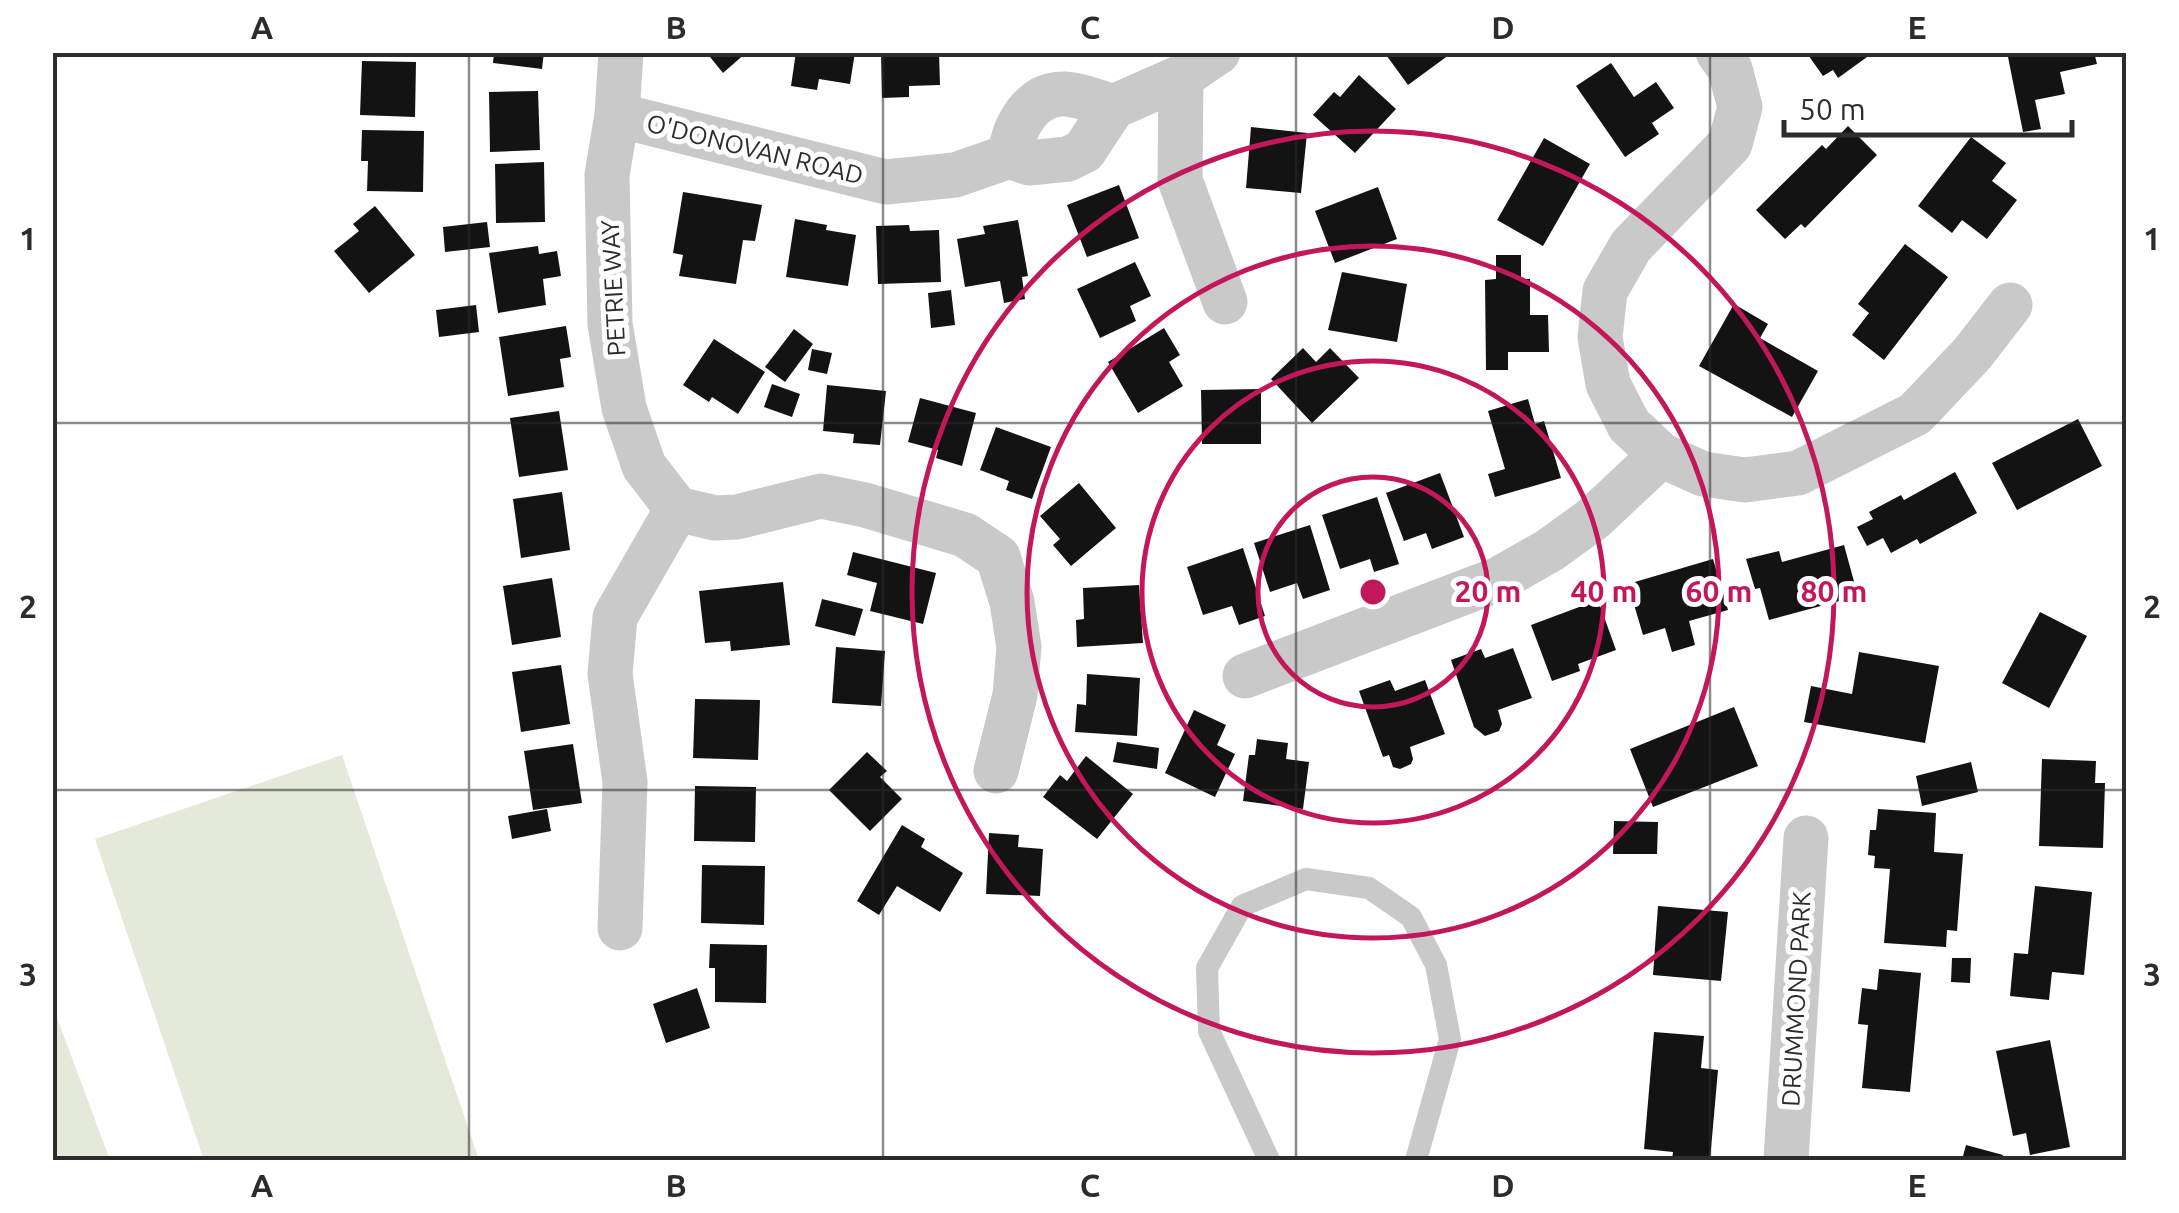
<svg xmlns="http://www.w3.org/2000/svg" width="2179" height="1213" font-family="Ubuntu,sans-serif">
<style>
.green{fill:#e4e9da}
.building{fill:#131313}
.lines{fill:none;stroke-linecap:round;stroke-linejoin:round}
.lane{stroke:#c9c9c9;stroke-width:22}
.street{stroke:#c9c9c9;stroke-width:45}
.grid{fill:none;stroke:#2c2c2c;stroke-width:2.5;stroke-opacity:0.55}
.ring{fill:none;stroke:#c2185b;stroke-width:5}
.labels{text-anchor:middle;stroke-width:10;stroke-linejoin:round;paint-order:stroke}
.street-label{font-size:25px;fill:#2c2c2c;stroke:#fff}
.centre{fill:#c2185b;stroke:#fff;stroke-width:5}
.ring-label{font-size:30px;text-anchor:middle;font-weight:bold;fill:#c2185b;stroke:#fff;stroke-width:10;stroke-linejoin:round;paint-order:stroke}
.neatline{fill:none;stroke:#2c2c2c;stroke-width:4}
.grid-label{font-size:32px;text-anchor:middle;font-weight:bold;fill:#2c2c2c}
</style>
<rect width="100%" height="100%" fill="#fff"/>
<g class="green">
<polygon points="342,755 479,1160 204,1160 95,839"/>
<polygon points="53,1007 110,1160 53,1160"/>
</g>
<g class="building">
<polygon points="494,52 544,52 542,69 493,63"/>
<polygon points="706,52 747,52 723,73"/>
<polygon points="796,52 855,52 850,84 819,79 817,90 791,86"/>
<polygon points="881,52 939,52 940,85 909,86 909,97 882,98"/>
<polygon points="1384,52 1453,52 1408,85"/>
<polygon points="1806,52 1874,52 1838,78 1833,70 1823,76"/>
<polygon points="2007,52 2094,52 2097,64 2060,72 2065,94 2035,100 2041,129 2023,132"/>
<polygon points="362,61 416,62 415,117 360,115"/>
<polygon points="1611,63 1634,97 1656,82 1674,108 1652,123 1659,134 1625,157 1576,86"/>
<polygon points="1359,75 1396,109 1355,153 1313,115 1334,92 1340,97"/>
<polygon points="538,91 540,150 490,152 489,92"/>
<polygon points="1848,126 1877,155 1805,228 1801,224 1785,239 1756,210 1822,145 1826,149"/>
<polygon points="1251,127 1307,133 1301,193 1246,188"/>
<polygon points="362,130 424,131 423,192 367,191 368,161 361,161"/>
<polygon points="1971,137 2006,163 1992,181 2017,200 1987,239 1962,220 1952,233 1918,206"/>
<polygon points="1544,138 1590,164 1543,246 1497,220"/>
<polygon points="544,162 545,222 496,223 495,164"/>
<polygon points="1119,185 1139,238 1087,257 1067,205"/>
<polygon points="1378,187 1397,239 1335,263 1315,211"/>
<polygon points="683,192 762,205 755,241 743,240 736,284 679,276 683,255 673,253"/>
<polygon points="375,206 415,255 369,293 334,251 359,231 353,224"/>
<polygon points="795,219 827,225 826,230 856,235 848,286 786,277"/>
<polygon points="1018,220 1028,276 1022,277 1025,299 1004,303 1000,281 965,287 957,239 985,234 983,226"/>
<polygon points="487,222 490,247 445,252 443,227"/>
<polygon points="909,225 910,231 939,230 941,282 878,284 876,226"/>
<polygon points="1905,244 1948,277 1884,360 1852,335 1869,313 1858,304"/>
<polygon points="538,246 539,254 557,251 561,276 543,279 546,305 498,313 489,253"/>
<polygon points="1496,255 1521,255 1521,279 1530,279 1530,315 1548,315 1549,352 1508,352 1508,370 1486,370 1485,280 1496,279"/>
<polygon points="1135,262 1151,296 1130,306 1136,321 1100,338 1077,289"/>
<polygon points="1342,272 1407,284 1397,342 1328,330"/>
<polygon points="951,290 955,325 931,328 928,293"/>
<polygon points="1734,304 1768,324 1760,338 1818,371 1792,417 1699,366"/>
<polygon points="476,305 479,332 439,337 436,310"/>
<polygon points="566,326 571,357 560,359 564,387 508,396 499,337"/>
<polygon points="1164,328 1180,355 1169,362 1183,386 1138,413 1108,362"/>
<polygon points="794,329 813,344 785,382 765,367"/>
<polygon points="714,339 765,372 738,414 712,397 709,402 683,385"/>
<polygon points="1303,348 1316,362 1330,348 1359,378 1312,423 1271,379"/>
<polygon points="812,349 832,353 827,374 808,370"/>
<polygon points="772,384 800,394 792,417 764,407"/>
<polygon points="827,385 886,391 880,445 853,443 854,434 823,431"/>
<polygon points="1261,389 1261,444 1202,444 1201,390"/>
<polygon points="920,398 976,413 962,466 936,458 938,450 908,442"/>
<polygon points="1528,399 1535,424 1544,421 1561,478 1495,497 1488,474 1505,469 1488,411"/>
<polygon points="559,411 568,470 519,477 510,418"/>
<polygon points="2078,419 2102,466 2017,510 1992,463"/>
<polygon points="996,427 1051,447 1032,499 1006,490 1009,481 980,470"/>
<polygon points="1955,472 1977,513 1920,544 1917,539 1891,553 1883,538 1867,546 1857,527 1873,519 1869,512 1901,495 1904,500"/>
<polygon points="1440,473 1464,537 1432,549 1426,533 1404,541 1386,493"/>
<polygon points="1079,483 1116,528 1071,566 1053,545 1060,539 1040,516"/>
<polygon points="562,492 570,550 521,558 513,499"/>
<polygon points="1377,497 1399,564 1374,572 1370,559 1340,569 1322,515"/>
<polygon points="1310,525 1330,590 1303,599 1297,583 1270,592 1254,543"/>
<polygon points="1844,545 1858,596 1769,620 1760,588 1755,589 1746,559 1779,551 1782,562"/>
<polygon points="1243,548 1265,616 1239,625 1232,606 1203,615 1187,567"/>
<polygon points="853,552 936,573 923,624 870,611 877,583 847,575"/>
<polygon points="1713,559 1728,610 1689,621 1695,645 1672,652 1665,628 1643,635 1628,584"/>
<polygon points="552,578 561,637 512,645 503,586"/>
<polygon points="783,582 790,645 731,651 730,641 705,643 699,591"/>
<polygon points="1139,585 1143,643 1077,647 1076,620 1084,619 1083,588"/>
<polygon points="822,599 863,609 855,636 815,626"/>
<polygon points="1598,600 1616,650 1578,664 1580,671 1552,681 1531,625"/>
<polygon points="2040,612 2087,636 2049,708 2002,683"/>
<polygon points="836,647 885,651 881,706 832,703"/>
<polygon points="1513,648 1532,698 1498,710 1502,724 1499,731 1485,736 1474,727 1451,660 1481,649 1485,658"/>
<polygon points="1859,652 1939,666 1925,743 1804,722 1811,686 1852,694"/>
<polygon points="561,665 570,724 521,732 512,672"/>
<polygon points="1087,674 1140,678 1137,736 1075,732 1077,704 1086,705"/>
<polygon points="1390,680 1395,691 1425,680 1445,734 1410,747 1413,759 1411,764 1400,769 1393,767 1389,755 1383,757 1359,691"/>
<polygon points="695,699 760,700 758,760 693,758"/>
<polygon points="1734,707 1758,766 1653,807 1630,749"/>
<polygon points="1194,710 1226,725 1217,745 1235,754 1215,797 1165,773"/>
<polygon points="1257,739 1288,743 1286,759 1309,762 1303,809 1243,801 1249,755 1255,755"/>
<polygon points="1117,742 1159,748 1157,769 1113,762"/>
<polygon points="573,744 582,803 533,810 524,751"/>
<polygon points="867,752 887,771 880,777 902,799 870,831 829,790"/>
<polygon points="1086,756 1133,794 1097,839 1043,797 1060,775 1067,781"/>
<polygon points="2042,759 2096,761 2095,783 2105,783 2103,848 2039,846"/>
<polygon points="1971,762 1978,792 1922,806 1916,776"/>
<polygon points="695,786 756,787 755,842 694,841"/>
<polygon points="547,809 551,831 512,839 508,816"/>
<polygon points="1878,809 1936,813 1934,852 1963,854 1957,931 1947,930 1946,947 1884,943 1890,869 1874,868 1875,856 1868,855 1870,830 1876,830"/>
<polygon points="1614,821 1658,822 1657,854 1613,854"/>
<polygon points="902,825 925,839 921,847 963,873 940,912 897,886 879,915 857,901"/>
<polygon points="989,833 1019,835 1018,847 1043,849 1040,896 986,894"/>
<polygon points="702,865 765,866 764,925 701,923"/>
<polygon points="2035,886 2092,892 2084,975 2052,972 2049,1000 2010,996 2014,953 2028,954"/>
<polygon points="1658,906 1728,912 1721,981 1653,975"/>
<polygon points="710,944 767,945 766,1003 715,1002 715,968 709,968"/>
<polygon points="1952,958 1971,958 1970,983 1951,982"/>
<polygon points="1879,969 1921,973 1910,1092 1862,1088 1868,1025 1858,1024 1862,988 1877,990"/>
<polygon points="697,988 710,1028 666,1043 653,1004"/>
<polygon points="1654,1032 1704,1036 1701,1068 1718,1070 1710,1160 1672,1160 1673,1152 1644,1149"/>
<polygon points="2050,1040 2070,1147 2030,1155 2026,1133 2013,1136 1996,1051"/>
<polygon points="1966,1145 2003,1155 2001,1160 1962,1160"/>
</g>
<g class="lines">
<polyline class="lane" points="1269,1160 1209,1031 1207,968 1242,906 1306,879 1369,888 1411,917 1436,965 1450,1039 1416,1160"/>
<g class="street">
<polyline points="1718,52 1730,69 1740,107 1730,144 1631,246 1605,291 1600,337 1608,384 1629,425 1661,455 1703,474 1745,480 1798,473 1915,414 1972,354 2010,305"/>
<polyline points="1181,77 1180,180 1225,302"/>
<polyline points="617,115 886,182 955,175 1010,156 1029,163 1068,159 1084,151 1113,107 1181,77 1218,52"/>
<path d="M1010 156C1013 128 1031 92 1065 94 1081 95 1098 102 1113 107"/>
<polyline points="677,509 715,518 737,517 821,496 865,505 965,535 998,557 1012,602 1019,647 1015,695 996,771"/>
<polyline points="1245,676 1499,579 1550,550 1594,518 1661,455"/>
<polyline points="620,928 625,782 610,674 615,617 677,509 644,466 624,408 610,324 607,175 617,115 621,52"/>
<polyline points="1786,1160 1806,838"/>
</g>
</g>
<path class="grid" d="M469 52V1160M883 52V1160M1296 52V1160M1710 52V1160M52 423H2126M52 790H2126"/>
<g class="ring">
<circle cx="1373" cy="592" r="115"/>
<circle cx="1373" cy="592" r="231"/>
<circle cx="1373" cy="592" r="346"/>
<circle cx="1373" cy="592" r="461"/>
</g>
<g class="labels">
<g class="street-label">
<text transform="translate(755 149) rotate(14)" y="9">O'DONOVAN ROAD</text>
<text transform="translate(613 288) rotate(-93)" y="9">PETRIE WAY</text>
<text transform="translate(1796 999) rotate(-87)" y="9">DRUMMOND PARK</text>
</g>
</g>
<circle cx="1373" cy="592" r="15" class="centre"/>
<g class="ring-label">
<text x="1488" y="602">20 m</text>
<text x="1604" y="602">40 m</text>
<text x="1719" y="602">60 m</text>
<text x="1834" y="602">80 m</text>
</g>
<rect width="2179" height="1213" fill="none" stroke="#ffffff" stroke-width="110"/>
<path d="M1784 120v15h288v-15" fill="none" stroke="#2c2c2c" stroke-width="5"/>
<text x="1799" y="120" font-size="30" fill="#2c2c2c" stroke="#ffffff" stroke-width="8" paint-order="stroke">50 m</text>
<rect x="55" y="55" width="2069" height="1103" class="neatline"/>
<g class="grid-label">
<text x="262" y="39">A</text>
<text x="676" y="39">B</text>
<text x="1090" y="39">C</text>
<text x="1503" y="39">D</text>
<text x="1917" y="39">E</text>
<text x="28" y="250">1</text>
<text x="2152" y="250">1</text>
<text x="28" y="618">2</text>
<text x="2152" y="618">2</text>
<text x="28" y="986">3</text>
<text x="2152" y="986">3</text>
<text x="262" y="1197">A</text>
<text x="676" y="1197">B</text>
<text x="1090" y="1197">C</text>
<text x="1503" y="1197">D</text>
<text x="1917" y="1197">E</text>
</g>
</svg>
